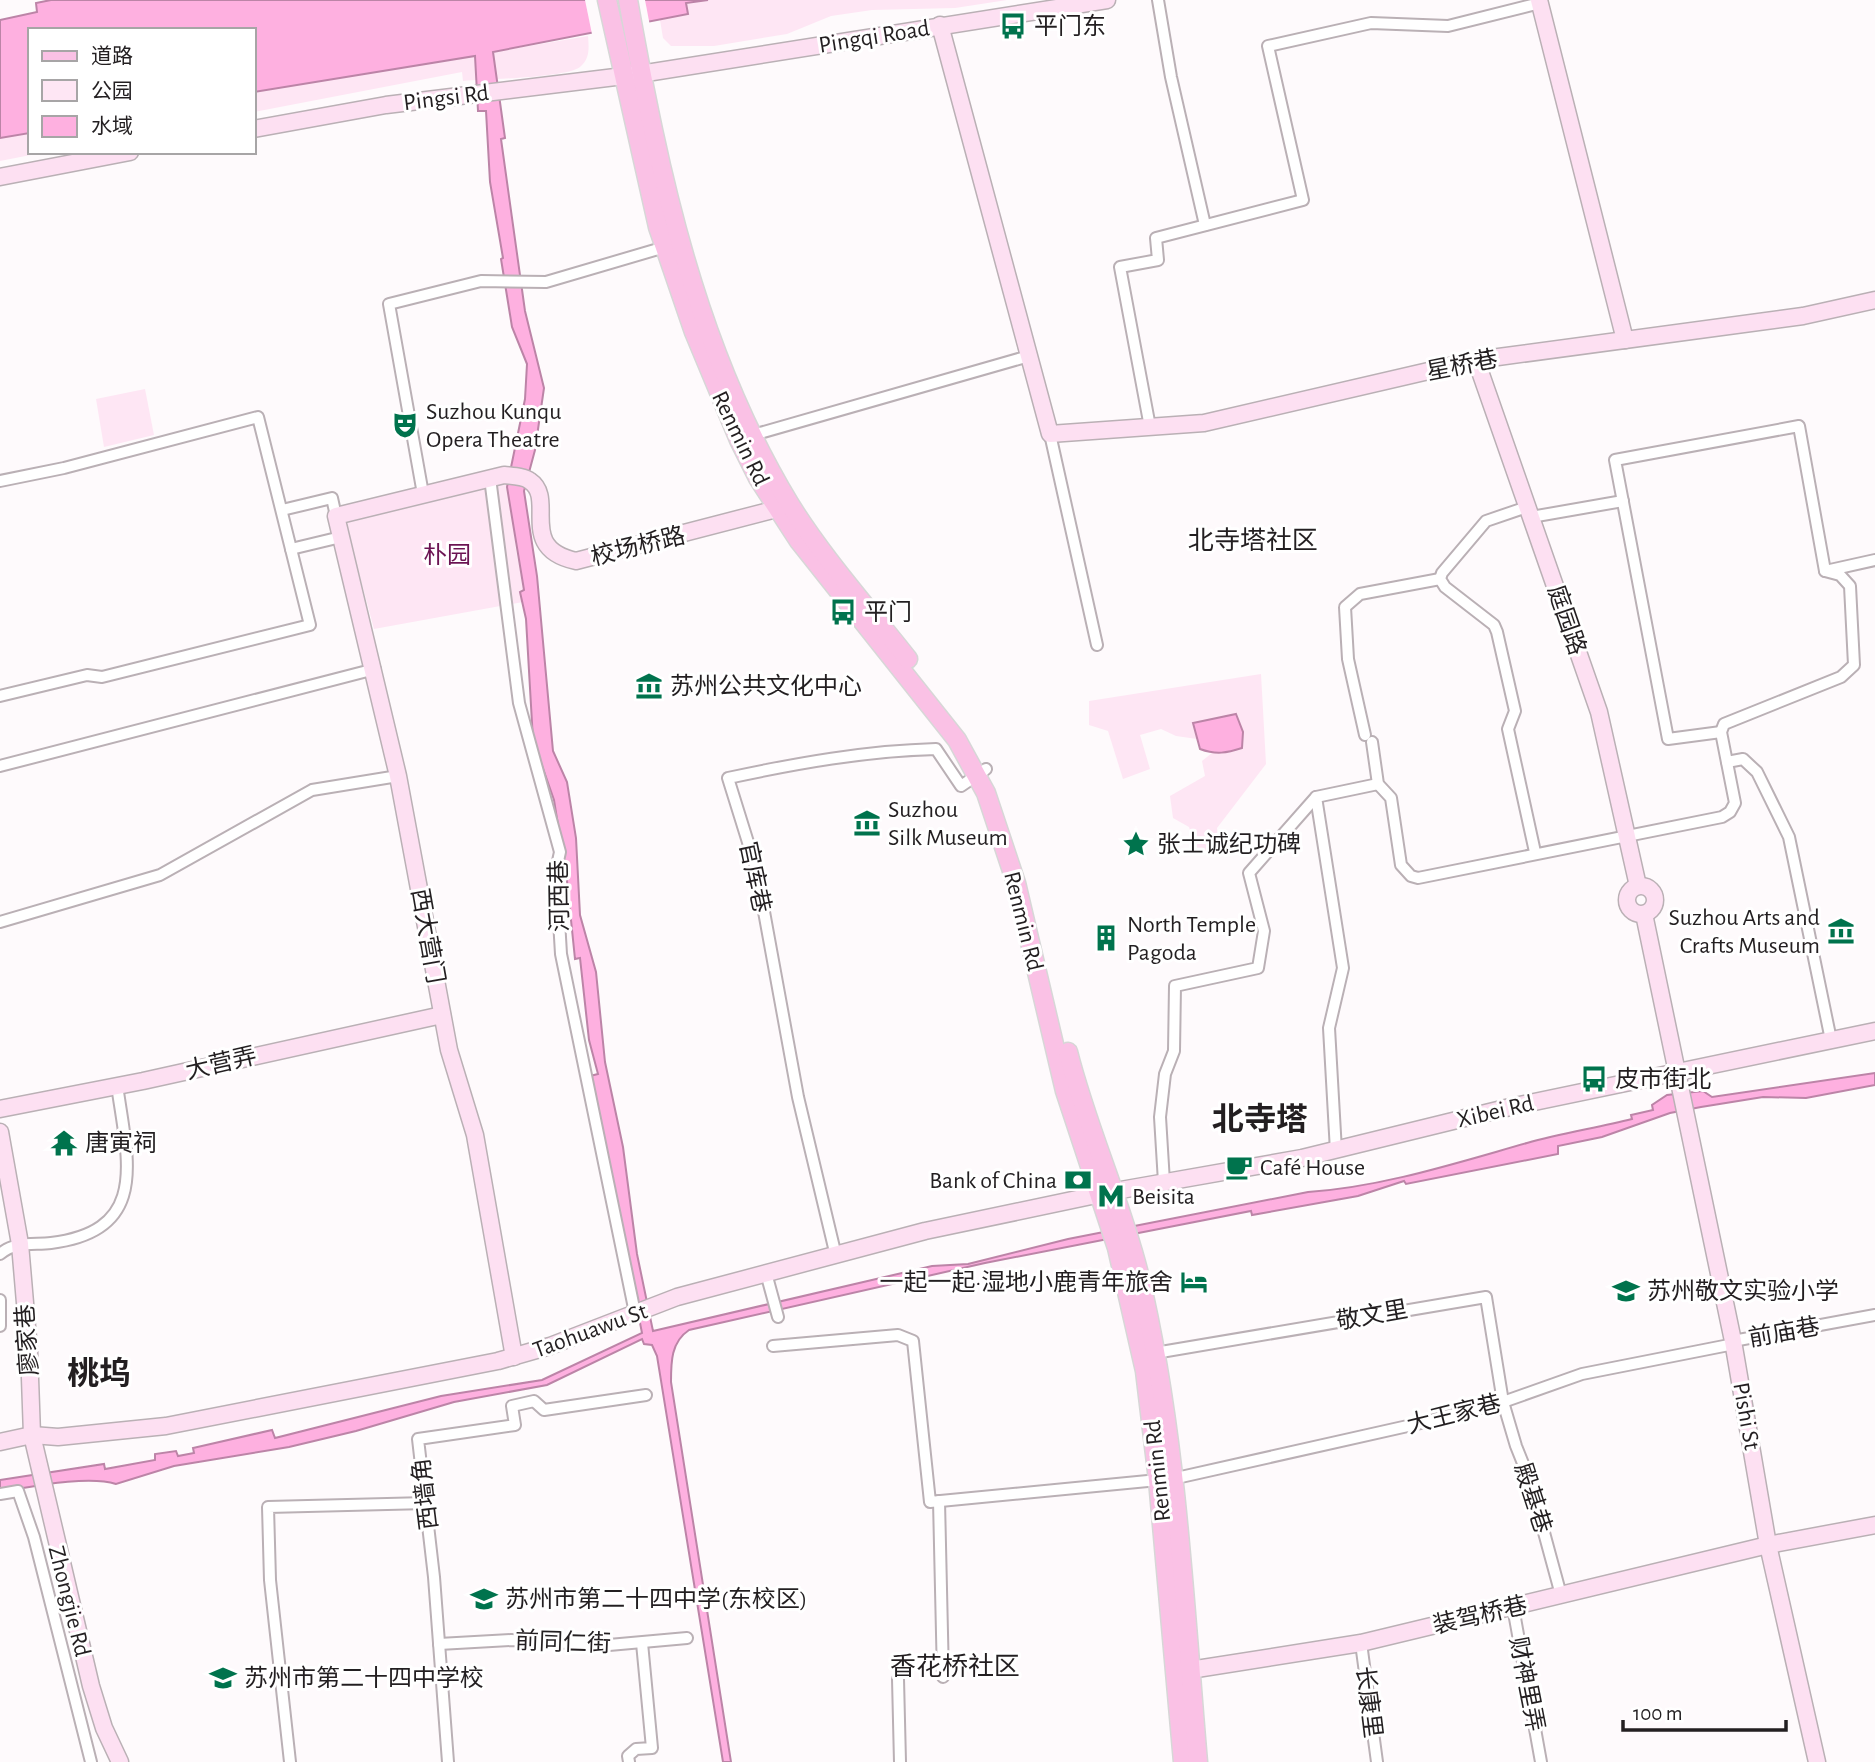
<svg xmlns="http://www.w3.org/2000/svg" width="1875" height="1762" font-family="'Alegreya Sans','Noto Sans SC',sans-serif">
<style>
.green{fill:#fee6f4}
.water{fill:#feb0e0;stroke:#bc84a7;stroke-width:2}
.pier{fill:#fefafc}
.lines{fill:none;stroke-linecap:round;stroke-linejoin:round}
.street-casing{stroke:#bab0b5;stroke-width:14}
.secondary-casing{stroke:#bab0b5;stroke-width:19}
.primary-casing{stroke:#d7d7d7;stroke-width:21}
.street{stroke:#fff;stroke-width:10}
.secondary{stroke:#fde0f2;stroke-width:16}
.primary{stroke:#fac1e5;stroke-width:18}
.labels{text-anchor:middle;stroke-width:6;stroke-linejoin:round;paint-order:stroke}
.poi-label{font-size:24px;fill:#231f21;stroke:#fff;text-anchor:start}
.street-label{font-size:24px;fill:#231f21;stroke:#fff}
.park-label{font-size:24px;fill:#6b1453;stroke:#fff}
.neighbourhood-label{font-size:26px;fill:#231f21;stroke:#fff}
.district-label{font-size:32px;font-weight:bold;fill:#231f21;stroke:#fff}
</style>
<rect width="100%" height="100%" fill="#fefafc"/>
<g class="green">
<polygon points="708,0 1007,0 955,8 872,10 831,16 787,34 714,46 671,46 663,38 660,20 688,14 686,3"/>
<path d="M588 36C589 48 590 59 580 67 566 78 485 79 463 81L462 72 254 112V92Z"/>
<polygon points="30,133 30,152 46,152 0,161 0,138"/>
<polygon points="145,389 154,435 104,447 96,399"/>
<polygon points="508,477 516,550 524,591 520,592 523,602 374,629 344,517"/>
<polygon points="1261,674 1266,764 1217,828 1219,852 1197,855 1189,827 1173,818 1170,796 1205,776 1202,761 1212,753 1227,753 1194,723 1197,739 1176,736 1161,729 1140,735 1150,769 1123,779 1108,731 1089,725 1089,701"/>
</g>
<g class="water">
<path d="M51 0H708L686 3 688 14 493 52 505 138 501 139 525 311 544 388 535 450 524 491 537 576 553 751 567 782 576 838 580 915 596 972 605 1062 623 1147 637 1254 653 1331 932 1266 968 1264 1068 1239 1308 1192C1382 1187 1456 1163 1527 1143 1561 1133 1597 1128 1632 1119L1631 1115 1653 1110 1652 1105 1667 1095 1703 1091 1712 1097 1875 1073V1085L1806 1098 1763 1097 1701 1107 1670 1113 1602 1137 1558 1146V1154L1406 1184 1404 1181 1358 1196 1252 1215 1251 1211 985 1263 689 1330C671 1342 671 1362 671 1382L731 1762H723L657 1356 652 1345 644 1344 642 1339 547 1385 454 1402 356 1431 289 1447 174 1466 116 1484C87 1475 31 1487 0 1492V1480L104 1464 105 1469 155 1460V1454L176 1451 178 1456 194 1453 193 1448 272 1430 275 1438 441 1396 542 1380 642 1333C625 1247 611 1161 590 1076L598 1074 589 1040 580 958 575 959 567 881 554 800 533 740 526 619 520 592 524 590 507 487 525 399 527 364 512 327 501 259 503 258 490 182 486 111H478L475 56 254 92V30H30V133L0 138V20L37 12 36 3Z"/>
<path d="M1236 714 1243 732 1242 748C1227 753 1216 755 1200 749L1193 723Z"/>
</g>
<polygon class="pier" points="585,0 645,0 650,26 593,39"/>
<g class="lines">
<g class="street-casing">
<g id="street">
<polyline points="1158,0 1171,77 1205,225"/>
<polyline points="1150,427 1120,267 1158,260 1156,238 1303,200 1268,46 1371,23 1448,26 1540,3"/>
<polyline points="1050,434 1097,645"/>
<polyline points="753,435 1029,356"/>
<polyline points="490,478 519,703 560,852 556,870 561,954 635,1313"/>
<polyline points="0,481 64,468 258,417 310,625 102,677 87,675 0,696"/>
<polyline points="423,494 389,304 481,281 546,282 665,247"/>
<polyline points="1527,507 1486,521 1442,573 1440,579 1445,587 1494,625 1497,632 1515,711 1508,729 1535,852"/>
<polyline points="282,510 332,498 336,516"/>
<polyline points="1531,517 1623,501"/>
<polyline points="291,549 341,537"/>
<polyline points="1830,570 1875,560"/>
<polyline points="1721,732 1668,739 1615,460 1799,426 1825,571"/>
<polyline points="1365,735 1348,659 1345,607 1360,594 1440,579"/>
<polyline points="1372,742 1378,784 1391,798 1401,865 1411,876 1418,878 1722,817 1730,812 1735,803 1721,732 1724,724 1841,677 1854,665 1850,586 1840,575 1825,571"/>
<polyline points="1727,762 1743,759 1757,772 1789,837 1831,1040"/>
<polyline points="0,766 375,669"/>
<polyline points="1316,797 1343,968 1329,1028 1336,1151"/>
<polyline points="0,922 160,875 312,790 398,776"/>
<polyline points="1164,1182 1160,1117 1165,1074 1174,1051 1175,986 1258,968 1264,931 1249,873 1316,797 1378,784"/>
<path d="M0 1254C15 1241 33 1245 51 1243 151 1231 127 1158 117 1085"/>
<path d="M836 1256 798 1097 756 868 728 778C798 763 865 751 936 749L961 786 986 769"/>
<polyline points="766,1273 778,1317"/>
<polyline points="0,1300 0,1326"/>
<polyline points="1733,1341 1875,1315"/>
<polyline points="773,1346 898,1335 913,1341 930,1502 1158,1480"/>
<polyline points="1155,1353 1486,1297 1503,1402 1516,1446 1530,1481 1561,1595"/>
<polyline points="1172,1479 1421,1423 1503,1402 1582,1374 1734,1344"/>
<polyline points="0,1494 18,1491 34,1537 91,1762"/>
<polyline points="939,1501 943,1677"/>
<polyline points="1513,1607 1541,1762"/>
<polyline points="1361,1643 1377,1762"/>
<polyline points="439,1644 511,1640 609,1645 687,1638"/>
<polyline points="898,1679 900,1762"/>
<polyline points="290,1762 270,1580 268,1507 427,1503"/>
<polyline points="448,1762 434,1577 418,1439 515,1425 512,1406 534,1401 544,1410 646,1395"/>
<polyline points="629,1762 628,1756 636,1749 652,1748 642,1643"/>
</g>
</g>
<g class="secondary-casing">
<g id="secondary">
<polyline points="1539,0 1625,340"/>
<polyline points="940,25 1050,434 1204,423 1476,360 1803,316 1875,300"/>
<polyline points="254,129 386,105 640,74 1107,0"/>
<polyline points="0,177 130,152"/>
<polyline points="1476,360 1599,712 1638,886"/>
<circle cx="1641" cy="900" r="14"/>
<polyline points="1644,914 1733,1341 1768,1545 1817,1762"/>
<polyline points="0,1109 143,1081 442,1015"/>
<polyline points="0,1132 20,1244 29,1350 32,1435 91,1686 104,1728 120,1762"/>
<path d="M514 1357 475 1135 449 1050 398 776 336 516 504 475C512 476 524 476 530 481 557 499 516 548 576 561L788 506"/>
<polyline points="0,1442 32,1435 58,1437 166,1426 498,1361 550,1346 677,1297 925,1231 1115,1191 1302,1158 1510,1107 1875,1031"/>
<polyline points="1190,1670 1361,1643 1768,1545 1875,1525"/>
</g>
</g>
<g class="primary-casing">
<g id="primary">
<polyline points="607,0 658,227 694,332 739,440 758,478 799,541 957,740 986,793 1016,883 1065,1091 1117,1248 1145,1371 1158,1480 1183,1762"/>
<path d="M628 0C659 174 696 349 789 503 823 558 868 608 908 659"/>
<path d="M1068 1052C1087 1128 1120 1198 1139 1274 1177 1433 1184 1600 1198 1762"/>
</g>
</g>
<use href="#street" class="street"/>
<use href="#secondary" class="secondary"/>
<use href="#primary" class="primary"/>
</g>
<defs>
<g id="bus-bare" transform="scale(2.1)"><path d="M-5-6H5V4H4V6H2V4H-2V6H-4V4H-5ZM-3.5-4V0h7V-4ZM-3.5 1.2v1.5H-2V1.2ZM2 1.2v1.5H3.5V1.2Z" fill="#00734d" stroke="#fff" stroke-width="2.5" paint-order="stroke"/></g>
<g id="theatre-bare" transform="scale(2.1)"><path d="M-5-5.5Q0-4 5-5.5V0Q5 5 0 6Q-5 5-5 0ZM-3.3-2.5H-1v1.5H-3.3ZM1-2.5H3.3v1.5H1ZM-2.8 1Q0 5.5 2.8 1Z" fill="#00734d" stroke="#fff" stroke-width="2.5" paint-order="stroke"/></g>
<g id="museum-bare" transform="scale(2.1)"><path d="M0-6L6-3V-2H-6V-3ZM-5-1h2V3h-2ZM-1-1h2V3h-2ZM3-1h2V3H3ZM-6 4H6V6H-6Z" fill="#00734d" stroke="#fff" stroke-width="2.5" paint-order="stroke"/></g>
<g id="sight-bare" transform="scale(2.1)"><path d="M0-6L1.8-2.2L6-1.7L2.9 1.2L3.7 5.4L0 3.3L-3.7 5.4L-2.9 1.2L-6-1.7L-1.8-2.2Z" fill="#00734d" stroke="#fff" stroke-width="2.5" paint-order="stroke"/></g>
<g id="building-bare" transform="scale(2.1)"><path d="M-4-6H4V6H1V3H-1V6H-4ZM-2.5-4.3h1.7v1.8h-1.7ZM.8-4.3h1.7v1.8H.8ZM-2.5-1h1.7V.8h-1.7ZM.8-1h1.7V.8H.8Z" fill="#00734d" stroke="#fff" stroke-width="2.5" paint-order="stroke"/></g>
<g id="temple-bare" transform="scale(2.1)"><path d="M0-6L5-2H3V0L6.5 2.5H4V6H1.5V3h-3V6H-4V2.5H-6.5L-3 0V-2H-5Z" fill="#00734d" stroke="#fff" stroke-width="2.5" paint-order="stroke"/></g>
<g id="cafe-bare" transform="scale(2.1)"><path d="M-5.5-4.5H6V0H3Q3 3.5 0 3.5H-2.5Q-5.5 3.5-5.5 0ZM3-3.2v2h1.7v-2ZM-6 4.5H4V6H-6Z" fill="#00734d" stroke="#fff" stroke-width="2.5" paint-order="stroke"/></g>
<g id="bank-bare" transform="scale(2.1)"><path d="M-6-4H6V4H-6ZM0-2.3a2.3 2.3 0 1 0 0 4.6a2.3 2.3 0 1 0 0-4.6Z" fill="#00734d" stroke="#fff" stroke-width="2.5" paint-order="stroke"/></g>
<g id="metro-bare" transform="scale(2.1)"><path d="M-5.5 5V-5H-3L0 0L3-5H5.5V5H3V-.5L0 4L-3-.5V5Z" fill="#00734d" stroke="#fff" stroke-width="2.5" paint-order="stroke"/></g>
<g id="hotel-bare" transform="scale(2.1)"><path d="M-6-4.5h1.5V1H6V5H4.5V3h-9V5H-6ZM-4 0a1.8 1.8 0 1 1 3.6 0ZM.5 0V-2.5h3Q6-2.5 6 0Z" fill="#00734d" stroke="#fff" stroke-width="2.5" paint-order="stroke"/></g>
<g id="school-bare" transform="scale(2.1)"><path d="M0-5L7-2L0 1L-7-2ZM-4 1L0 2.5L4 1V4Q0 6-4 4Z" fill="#00734d" stroke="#fff" stroke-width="2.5" paint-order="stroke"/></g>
</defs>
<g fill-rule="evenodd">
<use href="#bus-bare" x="1013" y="26"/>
<use href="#theatre-bare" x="405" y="425"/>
<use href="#bus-bare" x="843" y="612"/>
<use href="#museum-bare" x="649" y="686"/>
<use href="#museum-bare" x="867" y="823"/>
<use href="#sight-bare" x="1136" y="844"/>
<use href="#museum-bare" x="1841" y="931"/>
<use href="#building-bare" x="1106" y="938"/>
<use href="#bus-bare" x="1594" y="1079"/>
<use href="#temple-bare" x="64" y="1143"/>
<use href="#cafe-bare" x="1239" y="1167"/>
<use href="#bank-bare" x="1078" y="1180"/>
<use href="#metro-bare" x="1111" y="1196"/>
<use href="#hotel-bare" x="1194" y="1282"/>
<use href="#school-bare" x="1626" y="1291"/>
<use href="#school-bare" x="484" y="1599"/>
<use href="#school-bare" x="223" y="1678"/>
</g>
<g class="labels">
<g class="poi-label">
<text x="1034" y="34">平门东</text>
<text x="426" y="419">Suzhou Kunqu<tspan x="426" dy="28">Opera Theatre</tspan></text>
<text x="864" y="620">平门</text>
<text x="670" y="694">苏州公共文化中心</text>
<text x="888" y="817">Suzhou<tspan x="888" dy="28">Silk Museum</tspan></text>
<text x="1157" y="852">张士诚纪功碑</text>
<text x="1820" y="925" text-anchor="end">Suzhou Arts and<tspan x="1820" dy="28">Crafts Museum</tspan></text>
<text x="1127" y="932">North Temple<tspan x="1127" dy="28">Pagoda</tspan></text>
<text x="1615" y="1087">皮市街北</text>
<text x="85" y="1151">唐寅祠</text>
<text x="1260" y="1175">Café House</text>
<text x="1057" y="1188" text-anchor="end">Bank of China</text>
<text x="1132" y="1204">Beisita</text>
<text x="1173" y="1290" text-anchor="end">一起一起·湿地小鹿青年旅舍</text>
<text x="1647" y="1299">苏州敬文实验小学</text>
<text x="505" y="1607">苏州市第二十四中学(东校区)</text>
<text x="244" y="1686">苏州市第二十四中学校</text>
</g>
<g class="street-label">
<text transform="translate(874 36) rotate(-9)" y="8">Pingqi Road</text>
<text transform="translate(446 97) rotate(-7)" y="8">Pingsi Rd</text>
<text transform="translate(1462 365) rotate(-11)" y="8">星桥巷</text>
<text transform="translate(741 438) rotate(64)" y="8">Renmin Rd</text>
<text transform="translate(638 546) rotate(-14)" y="8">校场桥路</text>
<text transform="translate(1567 620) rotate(71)" y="8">庭园路</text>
<text transform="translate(755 877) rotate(78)" y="8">官库巷</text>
<text transform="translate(559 896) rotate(-91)" y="8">河西巷</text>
<text transform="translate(1024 921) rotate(76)" y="8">Renmin Rd</text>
<text transform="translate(428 936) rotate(80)" y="8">西大营门</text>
<text transform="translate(221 1063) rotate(-13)" y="8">大营弄</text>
<text transform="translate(1495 1111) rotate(-13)" y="8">Xibei Rd</text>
<text transform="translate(1372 1315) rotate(-10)" y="8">敬文里</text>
<text transform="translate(590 1330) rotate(-20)" y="8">Taohuawu St</text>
<text transform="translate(1784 1332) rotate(-10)" y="8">前庙巷</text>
<text transform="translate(27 1340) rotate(-94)" y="8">廖家巷</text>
<text transform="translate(1454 1414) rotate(-14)" y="8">大王家巷</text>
<text transform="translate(1747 1416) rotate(80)" y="8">Pishi St</text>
<text transform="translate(1157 1471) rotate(-96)" y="8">Renmin Rd</text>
<text transform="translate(425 1494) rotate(-97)" y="8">西墙角</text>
<text transform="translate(1533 1498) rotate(72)" y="8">殿基巷</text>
<text transform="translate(70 1601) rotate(76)" y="8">Zhongjie Rd</text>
<text transform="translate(1480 1615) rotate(-13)" y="8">装驾桥巷</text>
<text transform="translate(563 1642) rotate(2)" y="8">前同仁街</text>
<text transform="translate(1527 1684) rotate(79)" y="8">财神里弄</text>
<text transform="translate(1369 1702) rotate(83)" y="8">长康里</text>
</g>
<g class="park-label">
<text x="447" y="563">朴园</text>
</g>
<g class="neighbourhood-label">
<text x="1253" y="549">北寺塔社区</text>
<text x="955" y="1675">香花桥社区</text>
</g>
<g class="district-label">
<text x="1260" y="1130">北寺塔</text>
<text x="99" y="1384">桃坞</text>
</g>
</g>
<rect x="28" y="28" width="228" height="126" fill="#ffffff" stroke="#a7a5a6" stroke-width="2"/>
<rect x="42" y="51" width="35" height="10" fill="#fac1e5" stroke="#a7a5a6" stroke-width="2"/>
<text x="91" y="63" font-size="21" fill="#231f21">道路</text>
<rect x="42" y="80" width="35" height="21" fill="#fee6f4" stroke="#a7a5a6" stroke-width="2"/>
<text x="91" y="98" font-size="21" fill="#231f21">公园</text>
<rect x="42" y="116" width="35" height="21" fill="#feb0e0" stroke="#a7a5a6" stroke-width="2"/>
<text x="91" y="133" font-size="21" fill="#231f21">水域</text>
<path d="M1623 1720v10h163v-10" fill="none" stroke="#231f21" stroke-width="3.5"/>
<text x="1633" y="1720" font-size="21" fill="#231f21" stroke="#ffffff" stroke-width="5" paint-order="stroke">100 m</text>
</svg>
